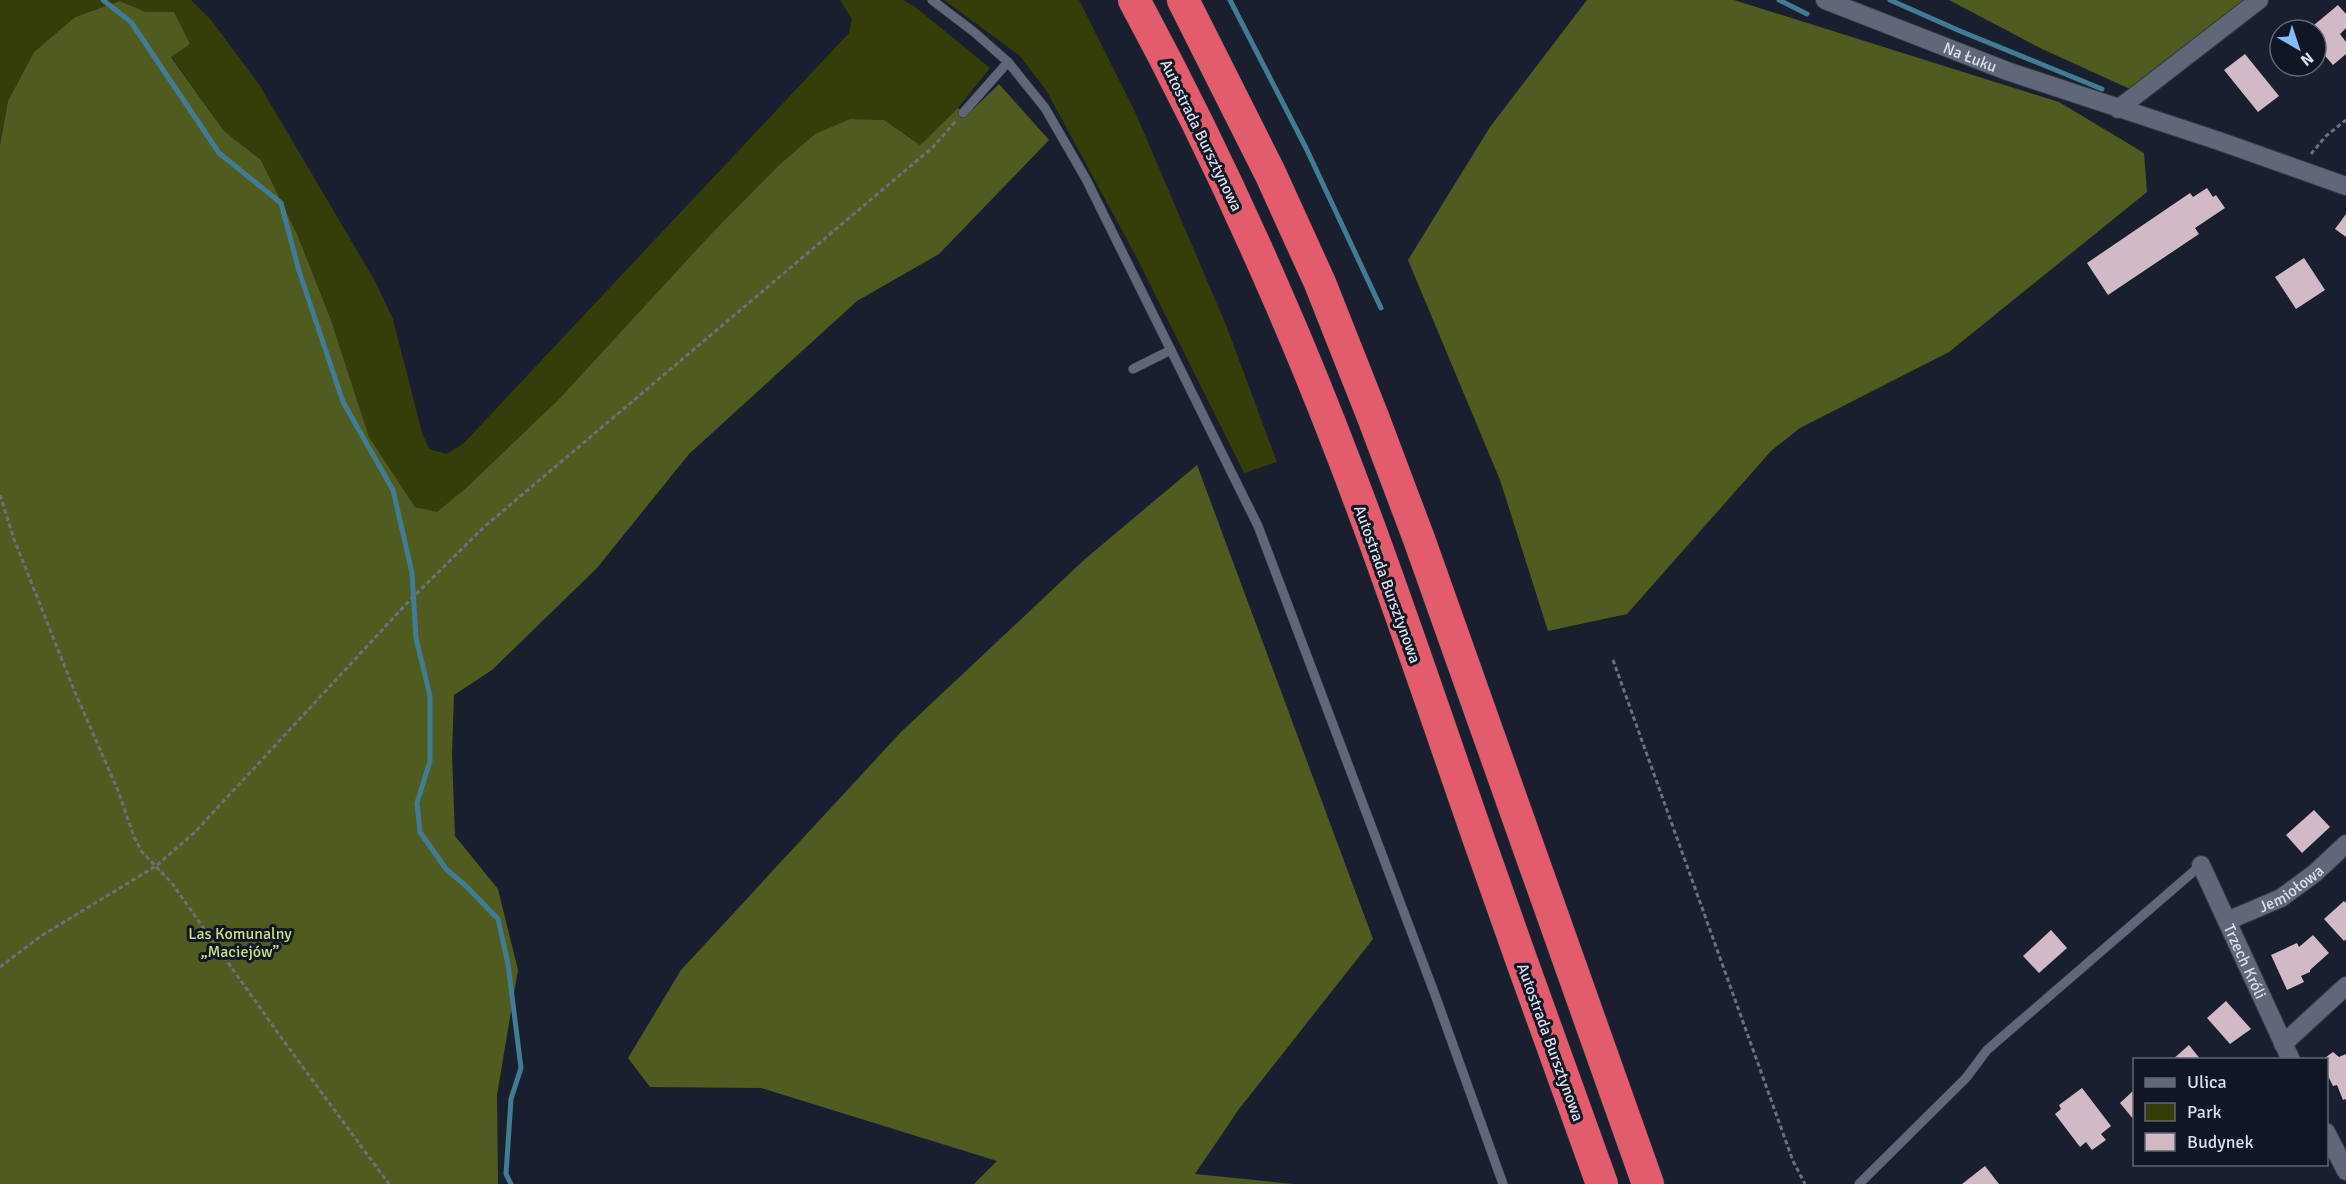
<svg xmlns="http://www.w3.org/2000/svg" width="2346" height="1184" font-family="Signika,sans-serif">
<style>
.green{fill:#353d09}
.forest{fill:#505b1f}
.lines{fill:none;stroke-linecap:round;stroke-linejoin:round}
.stream{stroke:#417c94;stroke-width:5}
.building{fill:#d1bac5}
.service-casing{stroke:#343844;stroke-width:10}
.minor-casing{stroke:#343844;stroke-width:20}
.motorway-casing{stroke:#343844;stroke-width:33}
.path{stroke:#6b707d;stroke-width:3;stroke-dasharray:4.5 3;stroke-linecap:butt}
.service{stroke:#5f6779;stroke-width:9}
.minor{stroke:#5f6779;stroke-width:18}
.motorway{stroke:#e35c6d;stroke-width:32}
.labels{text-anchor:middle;stroke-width:6;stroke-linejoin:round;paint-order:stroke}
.street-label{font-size:16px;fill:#dadfe9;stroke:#101624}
.park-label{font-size:16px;fill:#cbde86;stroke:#101624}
</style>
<rect width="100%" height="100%" fill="#191f2e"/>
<g class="green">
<polygon points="0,0 191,0 212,21 260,86 375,281 393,319 422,433 429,449 446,454 463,444 849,33 852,19 840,0 903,0 914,6 990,68 958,108 920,145 884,120 850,119 815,134 780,164 710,235 559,399 466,488 437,513 415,507 369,437 331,320 297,234 261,160 224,131 171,56 174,12 146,12 120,1 75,17 34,52 8,101 0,144"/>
<polygon points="944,0 1079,0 1136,114 1226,325 1277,462 1244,473 1138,260 1046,90 1020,56"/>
</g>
<g class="forest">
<polygon points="1587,0 1734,0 2059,102 2144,153 2147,192 1949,352 1800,428 1771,451 1627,614 1548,631 1500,480 1408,260 1490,127"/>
<polygon points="1949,0 2259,0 2139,93 2042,49"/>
<polygon points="120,1 146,12 174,12 190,44 171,57 224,131 261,160 297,234 331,320 369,437 415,507 437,512 466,488 559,399 710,235 780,164 815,134 850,119 884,120 920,145 958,108 967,115 999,84 1049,140 939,254 857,301 689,454 597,568 492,670 454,695 452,754 455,836 498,889 518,970 497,1095 498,1184 0,1184 0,145 8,101 34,52 75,17"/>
<polygon points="1197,465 1373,939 1239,1109 1195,1174 1293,1184 974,1184 997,1161 761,1088 650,1087 628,1058 681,970 901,732 1085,559"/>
</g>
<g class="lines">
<g class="stream">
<polyline points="103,0 131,22 219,153 281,203 299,271 343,402 393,490 412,573 416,638 430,696 430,761 417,803 420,832 446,869 466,886 498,919 508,964 521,1068 511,1099 506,1174 511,1184"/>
<polyline points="1230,0 1306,148 1381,308"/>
<polyline points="1779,0 1807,14"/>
<polyline points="1890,0 1960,31 2102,89"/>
</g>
</g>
<g class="building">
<polygon points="2338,5 2346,14 2346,28 2340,34 2346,42 2346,54 2333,65 2320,50 2316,54 2316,30 2308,30"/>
<polygon points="2245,54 2279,96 2258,112 2224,70"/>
<polygon points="2207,188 2213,197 2216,195 2225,208 2195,228 2199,234 2108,295 2087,263 2190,193 2193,197"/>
<polygon points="2346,214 2346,237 2335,229"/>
<polygon points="2304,258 2325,290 2296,309 2275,277"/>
<polygon points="2314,810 2330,827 2302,853 2286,835"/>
<polygon points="2344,901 2346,903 2346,939 2344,941 2324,919"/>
<polygon points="2051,930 2067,948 2039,973 2023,956"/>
<polygon points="2313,935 2329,953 2310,970 2310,972 2301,976 2304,982 2287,990 2271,955 2297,943 2299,947"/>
<polygon points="2226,1001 2251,1029 2230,1044 2207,1018"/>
<polygon points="2189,1045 2201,1060 2172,1060"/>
<polygon points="2333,1052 2339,1057 2346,1054 2346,1099 2343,1100 2337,1085 2333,1086 2326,1072 2326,1060 2322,1060"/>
<polygon points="2082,1088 2111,1126 2101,1134 2106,1140 2092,1150 2086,1142 2080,1147 2055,1114 2061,1109 2059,1105"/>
<polygon points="2134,1090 2134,1120 2120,1103"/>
<polygon points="1985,1166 1999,1184 1962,1184"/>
</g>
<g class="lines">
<g class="service-casing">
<g id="service">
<polyline points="932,0 974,32 1008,62 1045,108 1086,179 1258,526 1434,992 1503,1184"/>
<polyline points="963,113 1008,62"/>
<polyline points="1133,369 1171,350"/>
<polyline points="1859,1184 1966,1078 1987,1050 2201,865"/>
</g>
</g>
<g class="minor-casing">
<g id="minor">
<path id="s1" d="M1825 0 2007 71 2219 141 2346 186"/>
<polyline points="2118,109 2259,0"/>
<path id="s2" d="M2201 865 2291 1060"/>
<path id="s3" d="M2227 921 2281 898 2315 873 2346 844"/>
<polyline points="2283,1044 2346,986"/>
<polyline points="2326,1132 2346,1171"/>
</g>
</g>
<g class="motorway-casing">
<g id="motorway">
<path d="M1134 0C1187 98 1235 198 1279 300 1356 476 1416 659 1479 840 1519 955 1561 1070 1602 1184"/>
<polyline points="1183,0 1270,173 1320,283 1373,417 1419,539 1648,1184"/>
</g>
</g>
<g class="path">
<polyline points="2311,154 2326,136 2346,120"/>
<polyline points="0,495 14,539 74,690 119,793 134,837 142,852 171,882 280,1036 389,1184"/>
<polyline points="1613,660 1793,1161 1805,1184"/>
<polyline points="0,967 41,936 156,866 195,832 408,602 484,527 933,147 955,122"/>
</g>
<use href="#service" class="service"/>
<use href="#minor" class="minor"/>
<use href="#motorway" class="motorway"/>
</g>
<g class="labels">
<g class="street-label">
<text dy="6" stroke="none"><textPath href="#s1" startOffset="156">Na Łuku</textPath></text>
<text transform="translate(1202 135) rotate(64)" y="6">Autostrada Bursztynowa</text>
<text transform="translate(1388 584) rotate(70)" y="6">Autostrada Bursztynowa</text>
<text dy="6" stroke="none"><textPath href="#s3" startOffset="72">Jemiołowa</textPath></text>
<text dy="6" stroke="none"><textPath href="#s2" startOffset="106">Trzech Króli</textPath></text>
<text transform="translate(1551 1042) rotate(70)" y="6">Autostrada Bursztynowa</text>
</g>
<g class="park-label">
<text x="240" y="939">Las Komunalny<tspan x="240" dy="18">„Maciejów”</tspan></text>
</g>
</g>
<rect x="2133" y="1058" width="195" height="108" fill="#101624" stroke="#616673" stroke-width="1.5"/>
<rect x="2145" y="1078" width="30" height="9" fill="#5f6779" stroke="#616673" stroke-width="1.5"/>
<text x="2187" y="1088" font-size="18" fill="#dadfe9">Ulica</text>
<rect x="2145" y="1103" width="30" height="18" fill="#353d09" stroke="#616673" stroke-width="1.5"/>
<text x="2187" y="1118" font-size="18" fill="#dadfe9">Park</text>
<rect x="2145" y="1133" width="30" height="18" fill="#d1bac5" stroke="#616673" stroke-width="1.5"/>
<text x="2187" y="1148" font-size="18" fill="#dadfe9">Budynek</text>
<g transform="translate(2298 48) rotate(141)"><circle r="28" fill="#101624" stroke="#616673" stroke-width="1.5"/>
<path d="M0-4.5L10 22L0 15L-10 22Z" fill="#83bcfb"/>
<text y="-9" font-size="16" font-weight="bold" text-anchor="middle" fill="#dadfe9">N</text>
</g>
</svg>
